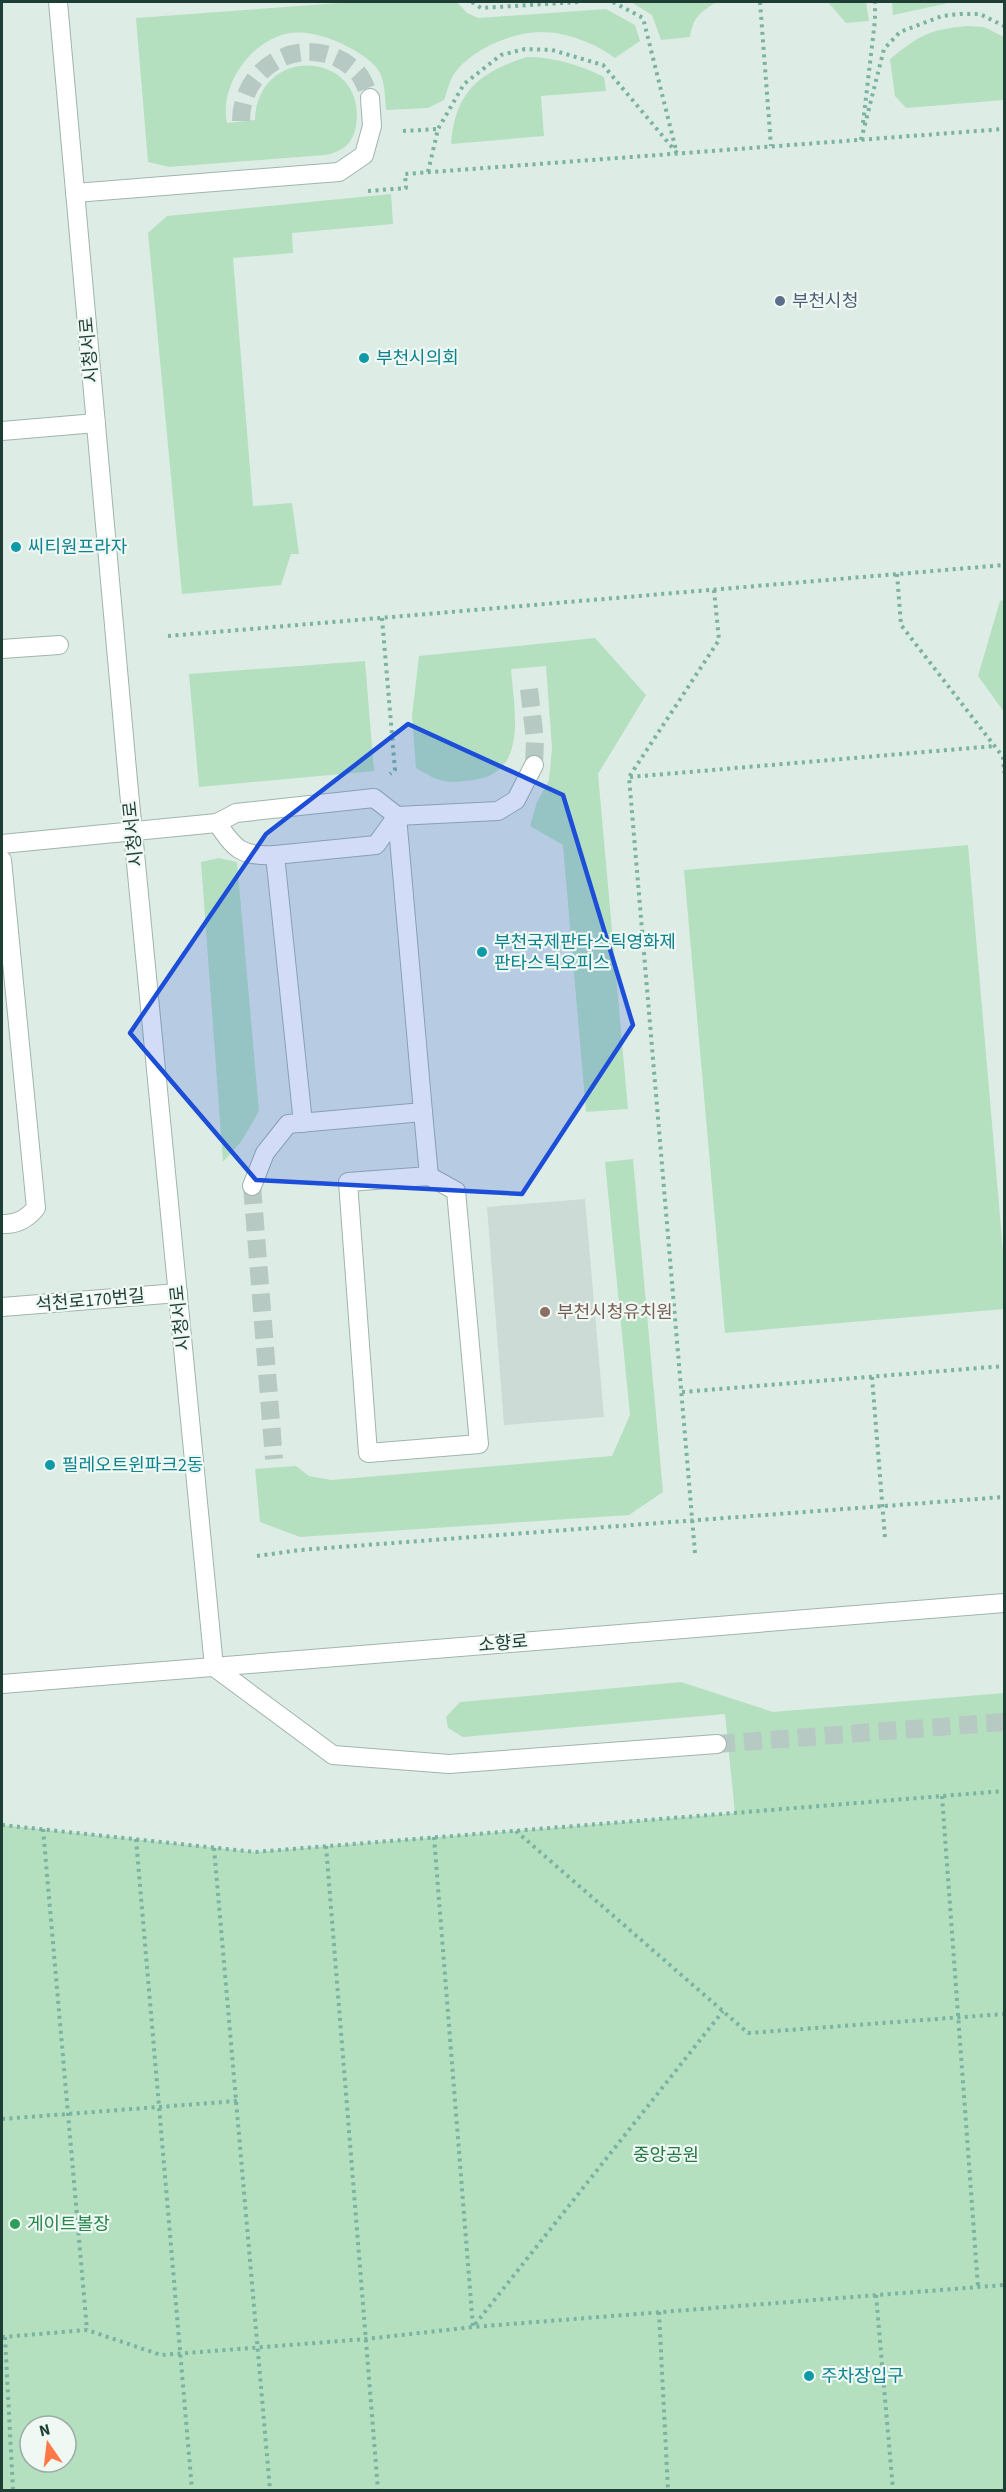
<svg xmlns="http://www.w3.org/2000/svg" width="1006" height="2492" font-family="'Source Sans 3','Noto Sans KR',sans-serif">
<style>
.built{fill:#ccdbd5}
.green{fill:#b4e0c0;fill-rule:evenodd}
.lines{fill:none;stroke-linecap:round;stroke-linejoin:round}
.minor-tunnel{stroke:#b7c9c3;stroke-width:18;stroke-dasharray:18 9;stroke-linecap:butt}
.minor-casing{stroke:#a0b4ad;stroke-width:20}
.path{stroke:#7ab3a2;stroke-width:4;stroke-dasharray:3 4.5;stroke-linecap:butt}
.minor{stroke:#fff;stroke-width:18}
.marked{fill:#1d4ed8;fill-opacity:0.2;stroke:#1d4ed8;stroke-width:4.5;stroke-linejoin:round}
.service-dot{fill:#5c6f8a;stroke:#eff8f3;stroke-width:2}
.culture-dot{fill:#0f9aa8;stroke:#eff8f3;stroke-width:2}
.education-dot{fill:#8d6e63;stroke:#eff8f3;stroke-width:2}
.leisure-dot{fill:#2e9e5b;stroke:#eff8f3;stroke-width:2}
.labels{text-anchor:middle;stroke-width:4.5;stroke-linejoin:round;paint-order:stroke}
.service-label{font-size:18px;fill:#4e5e75;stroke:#eff8f3;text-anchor:start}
.street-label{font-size:18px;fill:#1d3d35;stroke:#eff8f3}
.culture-label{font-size:18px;fill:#0d838f;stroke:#eff8f3;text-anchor:start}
.education-label{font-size:18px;fill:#785e54;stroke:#eff8f3;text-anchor:start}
.park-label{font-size:18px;fill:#237846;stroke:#eff8f3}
.leisure-label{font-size:18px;fill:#27864d;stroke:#eff8f3;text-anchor:start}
</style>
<rect width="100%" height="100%" fill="#deece6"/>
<polygon class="built" points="585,1199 604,1417 504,1425 487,1207"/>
<g class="green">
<path d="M354 2H457L467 13 478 18 606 9 635 25 640 41 615 58C595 43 566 32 541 32 512 32 471 50 454 74 449 82 447 92 444 100L428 108 386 110C385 99 385 83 380 73 375 63 361 54 352 49 335 39 309 30 290 33 251 40 219 85 227 123L255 120C257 43 368 50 356 126 353 144 342 152 325 155L169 167 148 162 136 18Z"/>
<path d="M631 2H715V3C699 13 693 18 690 37L661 40 652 15Z"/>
<polygon points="828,2 866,2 869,21 846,23"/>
<polygon points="892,2 953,2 893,15"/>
<path d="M967 26 984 27 1004 37V100L906 108 895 96 890 59C920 35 928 30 967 26Z"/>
<path d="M527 57C554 57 580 65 604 77L606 91 541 96 544 136 451 144C455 92 479 72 527 57Z"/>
<polygon points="391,194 393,224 292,233 293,253 233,258 253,506 292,503 299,554 291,554 281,585 182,594 148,233 167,216"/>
<polygon points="1004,600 1004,712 978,676 1000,601"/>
<path d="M595 638 646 695 598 774 628 1109 586 1112 563 845 530 826 537 802 549 780 552 748 546 666 511 669C514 710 529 773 473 780 445 784 439 782 416 768L412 716 419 656Z"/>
<polygon points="365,661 374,771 199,787 189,674"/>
<polygon points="968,845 1004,1263 1004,1309 725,1333 684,870"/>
<polygon points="219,858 237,862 259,1111 241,1142 223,1162 201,862"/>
<polygon points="633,1159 663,1492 629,1515 300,1537 260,1522 255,1469 296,1466 309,1476 331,1480 612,1456 630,1415 605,1162"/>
<path d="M681 1682 773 1712 1004 1693V2490H2V1825L255 1852 735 1813 725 1714 463 1737 448 1728 446 1717 460 1702ZM30 2426H66V2462H30Z"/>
</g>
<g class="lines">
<g class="minor-tunnel">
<path d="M241 121C241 60 314 28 358 73 363 79 367 90 370 98"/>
<polyline points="529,689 535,740 534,765"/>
<polyline points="252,1186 274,1459"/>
<polyline points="717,1744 1004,1722"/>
</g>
<g class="minor-casing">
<g id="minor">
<polyline points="58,2 128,781 214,1667 333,1755 449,1764 717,1744"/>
<polyline points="75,193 339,172 364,155 372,126 370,98"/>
<polyline points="2,431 96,423"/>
<polyline points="2,649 59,645"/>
<path d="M217 823C235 849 241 857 275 855L303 1123"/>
<polyline points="2,844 217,823 236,813 374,798 397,816 498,811 516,800 534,765"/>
<polyline points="275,855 376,845 397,816"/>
<path d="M2 860 36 1208C27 1219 16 1225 2 1224"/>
<polyline points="423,1112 429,1176 456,1191 479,1444 368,1453 348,1182 429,1176"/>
<polyline points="252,1186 265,1153 288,1124 423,1112 397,816"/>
<polyline points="2,1307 178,1293"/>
<polyline points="2,1684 1004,1603"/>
</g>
</g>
<g class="path">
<polyline points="472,2 481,8 578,2"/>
<polyline points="613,2 643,18 676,150"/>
<polyline points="760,2 771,146"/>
<polyline points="863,123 875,20 875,2"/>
<polyline points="403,131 438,129"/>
<polyline points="861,140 884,49 900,32 942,16 960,14 980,14 1004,26"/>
<polyline points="428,172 438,129 464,84 501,55 525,49 552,50 603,65 677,153"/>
<polyline points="368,191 406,188 405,174 1004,129"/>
<polyline points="897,574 901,625 1003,757 1004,773"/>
<polyline points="382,618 395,770 390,774"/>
<polyline points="168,636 1004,565"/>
<polyline points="630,777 995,746"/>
<polyline points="872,1377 885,1538"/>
<polyline points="682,1392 1004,1366"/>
<polyline points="695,1553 629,777 719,640 714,590"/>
<polyline points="257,1556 300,1550 1004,1497"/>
<polyline points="942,1796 978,2287"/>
<polyline points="2,1825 255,1852 1004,1791"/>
<polyline points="43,1829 87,2330"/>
<polyline points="516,1831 748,2033 1004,2014"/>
<polyline points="434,1837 473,2327 1004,2285"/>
<polyline points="136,1839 192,2490"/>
<polyline points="326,1846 378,2490"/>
<polyline points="214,1848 270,2490"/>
<polyline points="2,2119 237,2101"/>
<polyline points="876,2295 893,2490"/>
<polyline points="659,2312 668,2490"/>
<polyline points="2,2337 87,2330 161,2355 366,2339 473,2327 723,2011"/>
<polyline points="5,2337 13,2490"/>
</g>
<use href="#minor" class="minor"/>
</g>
<path class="marked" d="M408 724 563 795 633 1025 522 1194 256 1180 130 1033 266 834Z"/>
<circle class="service-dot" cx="780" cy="301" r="6"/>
<g class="culture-dot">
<circle cx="364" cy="358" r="6"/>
<circle cx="16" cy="547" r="6"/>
<circle cx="482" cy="952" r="6"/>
<circle cx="50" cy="1465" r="6"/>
<circle cx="809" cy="2376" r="6"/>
</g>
<circle class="education-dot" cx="545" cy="1312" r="6"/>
<circle class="leisure-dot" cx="15" cy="2224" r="6"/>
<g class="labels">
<g class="service-label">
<text x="792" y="307">부천시청</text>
</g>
<g class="street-label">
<text transform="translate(89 350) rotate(-95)" y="6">시청서로</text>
<text transform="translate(133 834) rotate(-96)" y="6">시청서로</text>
<text transform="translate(90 1300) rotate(-5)" y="6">석천로170번길</text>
<text transform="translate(180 1318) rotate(-96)" y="6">시청서로</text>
<text transform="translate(503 1643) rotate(-5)" y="6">소향로</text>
</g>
<g class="culture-label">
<text x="376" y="364">부천시의회</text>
<text x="28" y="553">씨티원프라자</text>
<text x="494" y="948">부천국제판타스틱영화제<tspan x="494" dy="21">판타스틱오피스</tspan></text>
<text x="62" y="1471">필레오트윈파크2동</text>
<text x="821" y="2382">주차장입구</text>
</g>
<g class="education-label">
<text x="557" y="1318">부천시청유치원</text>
</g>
<g class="park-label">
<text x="666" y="2161">중앙공원</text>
</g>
<g class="leisure-label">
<text x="27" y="2230">게이트볼장</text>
</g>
</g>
<rect width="1006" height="2492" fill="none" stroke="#1d3d35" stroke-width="6"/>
<g transform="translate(48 2444) rotate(346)"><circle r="28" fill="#eff8f3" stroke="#9bada7" stroke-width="1.5"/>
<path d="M0-4.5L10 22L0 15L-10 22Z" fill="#ff7948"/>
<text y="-9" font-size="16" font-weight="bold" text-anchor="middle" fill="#1d3d35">N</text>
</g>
</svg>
